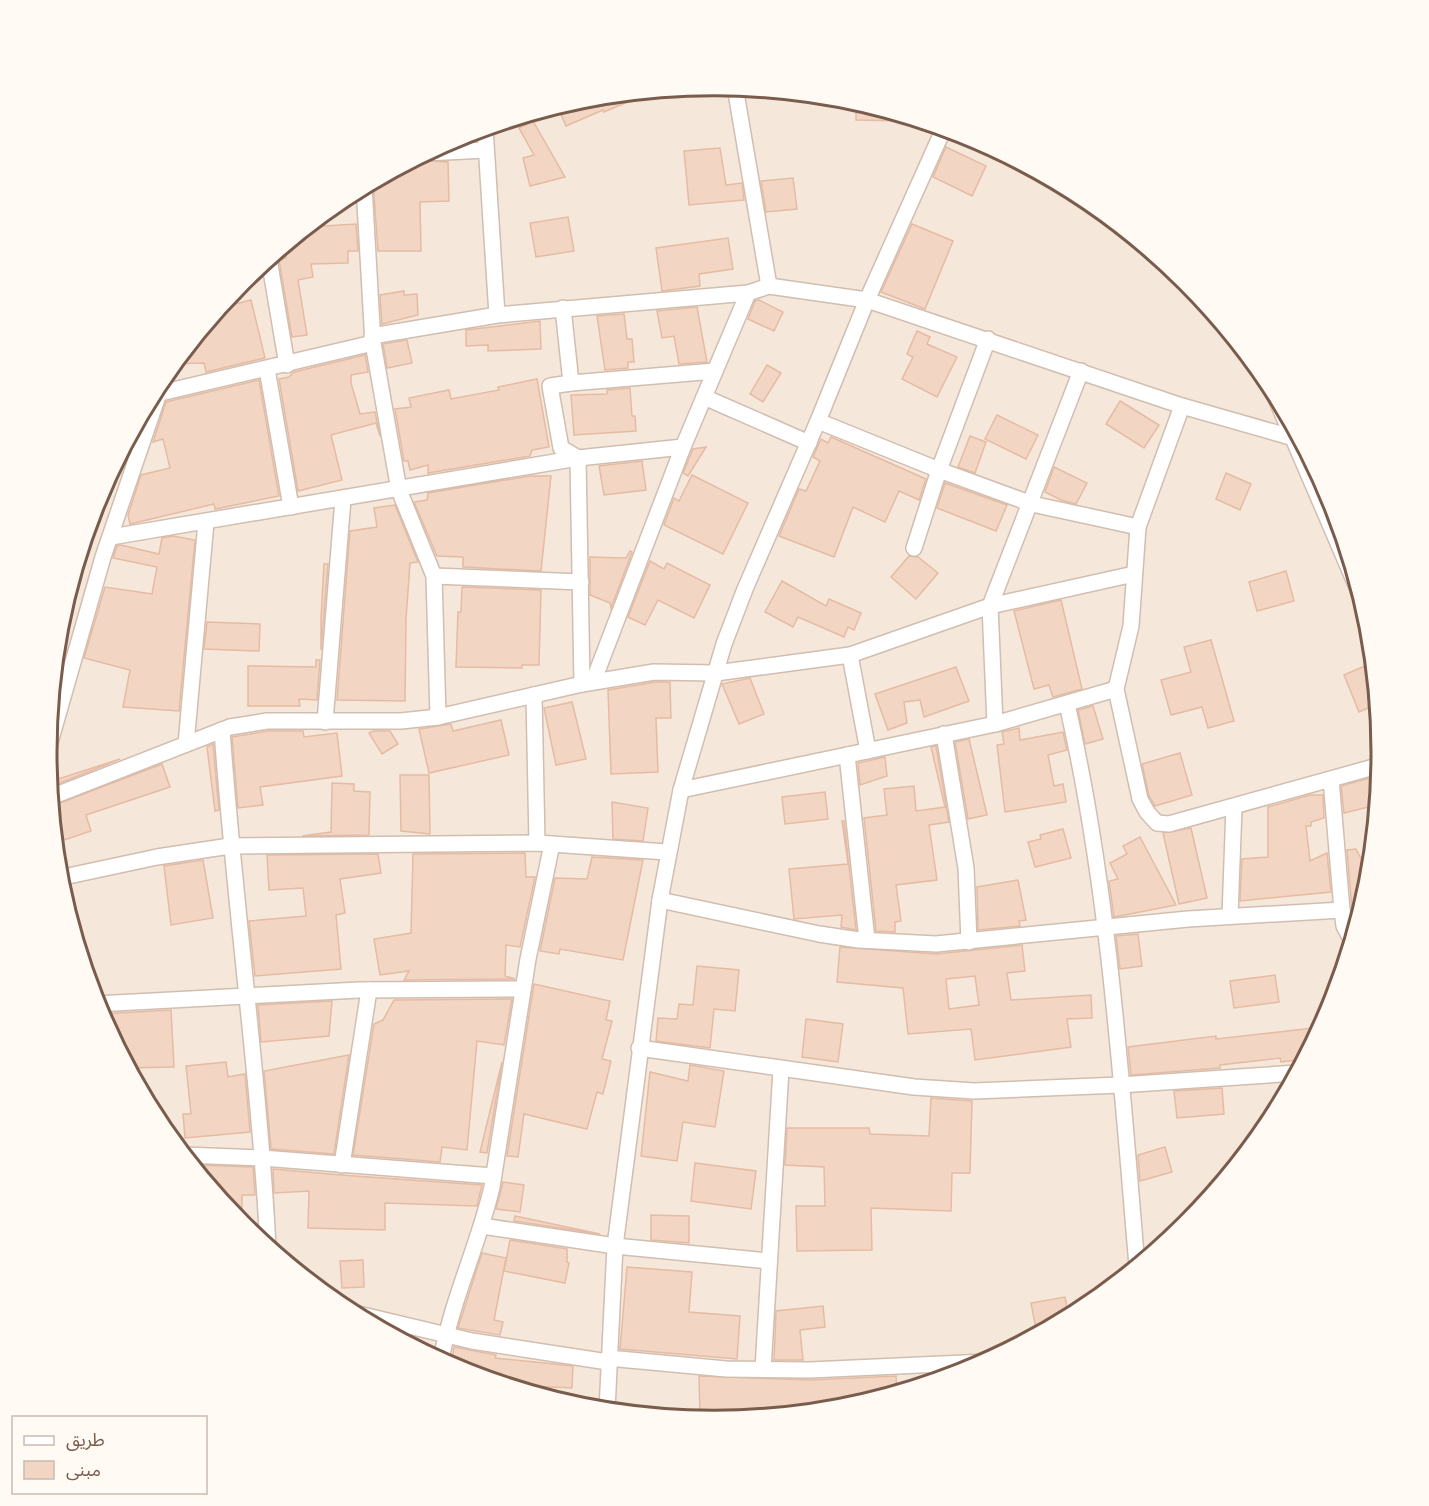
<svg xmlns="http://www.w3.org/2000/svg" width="1429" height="1506" font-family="'Alegreya Sans','Noto Sans Arabic',sans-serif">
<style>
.residential{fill:#f5e8da}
.building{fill:#f3d5c3;stroke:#e6bba3;stroke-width:1.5;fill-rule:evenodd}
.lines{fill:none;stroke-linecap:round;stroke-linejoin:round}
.street-casing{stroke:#d1beb0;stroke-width:18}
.street{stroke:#fff;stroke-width:15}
.rim{fill:none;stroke:#7a5c4d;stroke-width:3}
</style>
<rect width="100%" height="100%" fill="#fdf6ec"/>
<circle class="residential" cx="715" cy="753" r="666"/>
<g class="building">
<polygon points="643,92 644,95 604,112 603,110 566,126 560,112 592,97"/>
<polygon points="856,101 907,117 906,121 856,120"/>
<polygon points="533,121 565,177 530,186 523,158 534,155 519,128"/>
<polygon points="946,147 986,166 972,196 933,177"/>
<polygon points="720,148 726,185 742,183 744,200 689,205 684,151"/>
<polygon points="420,160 448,162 449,201 420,202 421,251 378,251 373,182 412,161"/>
<polygon points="793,178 797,209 766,212 761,181"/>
<polygon points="568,217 574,251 536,257 530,223"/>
<polygon points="356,224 358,251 348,251 348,263 311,264 313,277 298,280 307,335 292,337 279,260 286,258 285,246 308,227"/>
<polygon points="912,224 953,241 925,309 881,292"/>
<polygon points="728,238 733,269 699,274 700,286 662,291 656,248"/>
<polygon points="404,291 404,295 417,294 418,315 382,324 380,295"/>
<polygon points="251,300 265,358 206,372 204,363 173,364 220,308"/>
<polygon points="759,300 783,312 774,331 748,319 755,301"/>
<polygon points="697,307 707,362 679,364 674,336 662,338 657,311"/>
<polygon points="624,314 627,339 632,339 634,362 628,362 628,368 605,370 597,316"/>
<polygon points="540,321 541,349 488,351 488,345 466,346 466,330"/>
<polygon points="917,331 930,337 927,344 957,357 937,397 902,379 913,357 907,354"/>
<polygon points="407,340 412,363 387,368 383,344"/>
<polygon points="365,355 368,372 351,375 351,383 360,414 375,412 380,436 376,423 331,435 342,480 298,491 279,379 289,377 294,372"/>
<polygon points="767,365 781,373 763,402 750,394"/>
<polygon points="537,379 549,447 532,450 530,456 428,473 428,465 410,470 408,461 404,461 395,409 411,407 409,398 449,390 451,399 499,390 498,387"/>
<polygon points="259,380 279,496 215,509 214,504 130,524 128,515 141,475 170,468 163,439 153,442 166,402"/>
<polygon points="630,388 632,416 635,416 636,431 574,435 571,395 607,394 607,390"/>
<polygon points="1120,401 1159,425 1144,448 1106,424"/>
<polygon points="997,415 1038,435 1026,459 985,439"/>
<polygon points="970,436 986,442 975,473 958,467"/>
<polygon points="831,437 926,479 919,500 899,491 885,522 853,507 834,557 779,536 799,489 806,491 820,461 813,457 821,439 828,443"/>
<polygon points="706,447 688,476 683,473 693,449"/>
<polygon points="642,461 646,490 604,495 599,466"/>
<polygon points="1054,467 1087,483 1076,504 1061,500 1045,492"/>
<polygon points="1226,473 1251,484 1240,510 1216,499"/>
<polygon points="692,475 748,503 723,554 664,525 674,498 679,501"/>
<polygon points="530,476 551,476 541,571 463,567 463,557 437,556 414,502 427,500 428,493"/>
<polygon points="945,483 1007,505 996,531 937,508"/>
<polygon points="395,505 418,562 410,563 406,619 405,701 337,700 350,531 377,527 374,508"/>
<polygon points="173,536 195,540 179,711 123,707 130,670 84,658 105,587 152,594 157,567 113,558 117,546 121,545 159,554 162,538"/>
<polygon points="630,551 632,552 611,608 610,603 590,595 590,557 626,558"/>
<polygon points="909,556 918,557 938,573 916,599 891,577"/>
<polygon points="650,561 664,569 667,563 710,585 694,618 658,600 645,625 628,617"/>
<polygon points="324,564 328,564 321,650 321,618"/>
<polygon points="1286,571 1294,601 1257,611 1249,582"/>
<polygon points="782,581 826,606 829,599 861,613 854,630 848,627 844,637 798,617 793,627 765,612"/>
<polygon points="462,587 541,590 539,665 522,665 522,668 456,667 458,612 461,612"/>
<polygon points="1061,600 1082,689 1053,697 1049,685 1034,689 1014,611"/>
<polygon points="207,622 260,624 259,651 204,649"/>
<polygon points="1211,640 1234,721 1208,728 1202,707 1171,715 1161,680 1191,672 1184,647"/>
<polygon points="316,660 320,660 317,700 299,699 300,706 248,706 248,666 316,667"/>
<polygon points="1365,666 1377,695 1378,704 1359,712 1344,675"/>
<polygon points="956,667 969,701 924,717 920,700 904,702 907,723 888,730 875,694"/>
<polygon points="750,678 764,714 739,724 722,684"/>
<polygon points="655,682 670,682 671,718 656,718 658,772 611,774 608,690"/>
<polygon points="572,702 586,759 556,765 544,708"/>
<polygon points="1093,706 1103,739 1085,744 1078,710"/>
<polygon points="501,720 509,755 429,773 419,729 451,724 453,731"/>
<polygon points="1019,728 1020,740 1063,732 1067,750 1048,755 1054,786 1063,784 1066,802 1005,812 997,745 1004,744 1002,732"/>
<polygon points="268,731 303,731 304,737 337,733 342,776 260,787 263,805 238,808 232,737"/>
<polygon points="373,731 390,731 398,744 382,754 369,733"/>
<polygon points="969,739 987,815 968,819 955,742"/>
<polygon points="213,744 219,810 215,811 207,747"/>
<polygon points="936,746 949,822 929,825 937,880 896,885 901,921 895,922 895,932 876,931 864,818 887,815 884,789 914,786 916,811 945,807 931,747"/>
<polygon points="1180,753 1192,795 1155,806 1149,796 1142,764"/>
<polygon points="885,757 887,776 860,785 858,763"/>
<polygon points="120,759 50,787 49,782"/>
<polygon points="162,764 170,787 86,815 91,831 55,843 52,806"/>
<polygon points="400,775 429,775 430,834 401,831"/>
<polygon points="1377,776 1379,786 1377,805 1344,813 1341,786"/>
<polygon points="332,783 354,784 354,791 370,792 369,835 302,836 331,832"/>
<polygon points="825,792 828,819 785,824 782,797"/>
<polygon points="1310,795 1323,795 1324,818 1311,822 1311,826 1306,826 1310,861 1327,853 1331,892 1240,901 1242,859 1268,857 1268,807"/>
<polygon points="612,802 648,808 643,841 613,839"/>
<polygon points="842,821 844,821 856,930 841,927 842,915 794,919 789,869 848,864"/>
<polygon points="1191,828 1207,898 1179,904 1163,833"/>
<polygon points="1063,829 1071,858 1035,867 1028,842 1041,839 1040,835"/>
<polygon points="1140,837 1176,905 1114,917 1109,881 1118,879 1110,863 1127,854 1123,846"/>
<polygon points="1356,849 1364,864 1372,863 1370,884 1358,920 1353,921 1347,850"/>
<polygon points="525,853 526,877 535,877 520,947 506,945 505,976 515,979 404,980 409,971 380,975 374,939 411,933 413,854"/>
<polygon points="378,854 381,873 340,879 345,913 336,915 341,969 255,976 249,921 306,916 303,888 269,890 267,855"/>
<polygon points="592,857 643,860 623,960 560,949 559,954 540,951 555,878 587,879"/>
<polygon points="203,860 213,918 171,925 164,866"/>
<polygon points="1018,880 1026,920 1019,921 1020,926 978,930 977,887"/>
<polygon points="1138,934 1142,966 1120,969 1116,936"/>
<path d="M1022 945 1025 971 1007 973 1011 1000 1091 995 1092 1018 1067 1019 1071 1047 975 1060 971 1029 908 1034 903 988 837 982 840 947 936 954ZM975 976 979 1005 949 1009 946 979Z"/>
<polygon points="697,966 739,970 735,1011 714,1009 710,1048 656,1041 658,1018 677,1019 679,1004 693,1005"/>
<polygon points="1275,975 1279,1002 1234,1008 1230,981"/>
<polygon points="534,984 610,1001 606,1020 612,1021 602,1059 611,1061 603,1094 597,1092 587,1129 524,1114 518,1157 507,1156"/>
<polygon points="512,999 504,1045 477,1041 467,1150 442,1147 440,1162 353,1155 374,1024 383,1020 394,1000"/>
<polygon points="332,1001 329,1036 261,1042 258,1005"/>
<polygon points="171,1010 174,1067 129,1068 100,1014"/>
<polygon points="806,1019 843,1024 838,1062 802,1057"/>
<polygon points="1322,1027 1305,1059 1281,1062 1280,1058 1220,1065 1220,1068 1131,1075 1128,1047 1216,1036 1216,1039"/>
<polygon points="349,1055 334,1154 271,1149 264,1071"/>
<polygon points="226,1062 228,1077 245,1074 250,1132 185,1138 183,1114 191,1114 186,1066"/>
<polygon points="502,1062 487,1153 480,1152"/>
<polygon points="690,1065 724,1071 715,1127 683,1122 677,1161 641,1156 650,1072 688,1081"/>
<polygon points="1222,1088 1224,1114 1177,1118 1174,1091"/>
<polygon points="931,1098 972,1101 970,1173 952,1173 951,1211 871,1208 872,1250 797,1251 796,1206 825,1206 824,1167 785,1165 787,1128 869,1128 870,1134 929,1136"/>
<polygon points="1165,1147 1172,1172 1140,1181 1138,1155"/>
<polygon points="695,1163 756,1171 751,1209 691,1201"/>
<polygon points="193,1165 253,1167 255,1195 242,1195 242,1225"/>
<polygon points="273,1169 341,1175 482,1185 477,1206 385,1203 385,1230 308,1228 309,1191 274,1193"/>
<polygon points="503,1182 524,1185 520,1212 496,1209"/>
<polygon points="651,1215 689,1216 689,1243 651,1240"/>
<polygon points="515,1216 600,1234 514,1221"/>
<polygon points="510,1240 567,1249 567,1262 569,1263 565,1283 504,1271"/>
<polygon points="482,1253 506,1258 494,1320 503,1322 500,1335 458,1328"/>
<polygon points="363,1260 364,1287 342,1288 340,1261"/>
<polygon points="627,1267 692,1272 689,1312 740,1316 737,1359 620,1349"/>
<polygon points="1065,1297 1069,1317 1037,1334 1031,1303"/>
<polygon points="823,1306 825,1327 800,1330 803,1360 774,1360 776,1311"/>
<polygon points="454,1347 496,1355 495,1358 573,1366 572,1388 509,1385 459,1370 451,1366"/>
<polygon points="699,1376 810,1380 896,1376 897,1392 844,1408 729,1420 700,1420"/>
</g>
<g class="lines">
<g class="street-casing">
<g id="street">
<polyline points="735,87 769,286"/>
<polyline points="485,128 497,315"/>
<polyline points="426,153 486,150"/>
<polyline points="364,186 373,343 399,490 434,576 438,717"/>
<polyline points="269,259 287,365"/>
<polyline points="563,308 571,383 550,386 561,448 578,458 582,684"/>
<polyline points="372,336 497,315 748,293 769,286 867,300 1182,406 1294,438"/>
<polyline points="267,369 291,507"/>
<polyline points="1268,380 1362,599"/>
<polyline points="571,383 715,371"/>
<polyline points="152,395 373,343"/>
<polyline points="704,397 809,443"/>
<polyline points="1182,406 1138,527 1131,626 1116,689 1140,799 1147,812 1157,823 1169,824 1381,765"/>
<polyline points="818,421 939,470 1032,504 1138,527"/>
<polyline points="111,537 578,458 683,447"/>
<polyline points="914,548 939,470 988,339"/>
<polyline points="434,576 581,582"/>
<polyline points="850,655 868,751"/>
<polyline points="593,682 683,447 748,293"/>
<polyline points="534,695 537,843"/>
<path d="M1067 704C1109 888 1121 1078 1137 1266"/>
<polyline points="325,722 343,499"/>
<polyline points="995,724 990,606 1081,371"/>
<path d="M222 730C234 902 259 1074 268 1247"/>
<polyline points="944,734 966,868 969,942"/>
<polyline points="186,744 206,522"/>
<polyline points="47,753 103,557 159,393"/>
<polyline points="847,755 867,940"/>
<polyline points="1331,779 1342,910"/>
<polyline points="681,790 995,724 1116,689"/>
<polyline points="51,797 230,727 267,721 401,721 438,717 582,684 654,672 716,673 850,655 990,606 1134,574"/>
<polyline points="59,878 157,857 230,846 537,843 667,852"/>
<polyline points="660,900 819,934 859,940 936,944 1188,919 1342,910 1344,926 1352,941"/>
<polyline points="1230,916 1234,807"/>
<polyline points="96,1004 359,990 523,989"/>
<polyline points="639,1048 914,1087 974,1091 1120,1085 1297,1073"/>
<polyline points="184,1155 262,1158 493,1176"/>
<polyline points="342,1165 369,990"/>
<polyline points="482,1226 615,1246 769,1261"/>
<polyline points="350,1312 472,1341 608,1362"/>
<polyline points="608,1358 726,1369 810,1370 986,1362"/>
<path d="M441 1361C451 1301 478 1247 492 1187L528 959 552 844"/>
<polyline points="763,1369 781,1069"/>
<polyline points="607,1410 615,1246 660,900 681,790 724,644 745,589 818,421 867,300 944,128"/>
</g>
</g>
<use href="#street" class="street"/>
</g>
<path d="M0 0H1429V1506H0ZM57 753a657 657 0 1 1 1314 0a657 657 0 1 1-1314 0Z" fill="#fffaf3" fill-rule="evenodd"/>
<path class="rim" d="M57 753a657 657 0 1 1 1314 0a657 657 0 1 1-1314 0Z"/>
<rect x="12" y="1416" width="195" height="78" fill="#fffaf3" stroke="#cabbb1" stroke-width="1.5"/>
<rect x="24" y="1436" width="30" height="9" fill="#ffffff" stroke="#cabbb1" stroke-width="1.5"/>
<text x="66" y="1446" font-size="18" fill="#7a5c4d">طريق</text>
<rect x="24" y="1461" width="30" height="18" fill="#f3d5c3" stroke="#cabbb1" stroke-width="1.5"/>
<text x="66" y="1476" font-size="18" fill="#7a5c4d">مبنى</text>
</svg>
